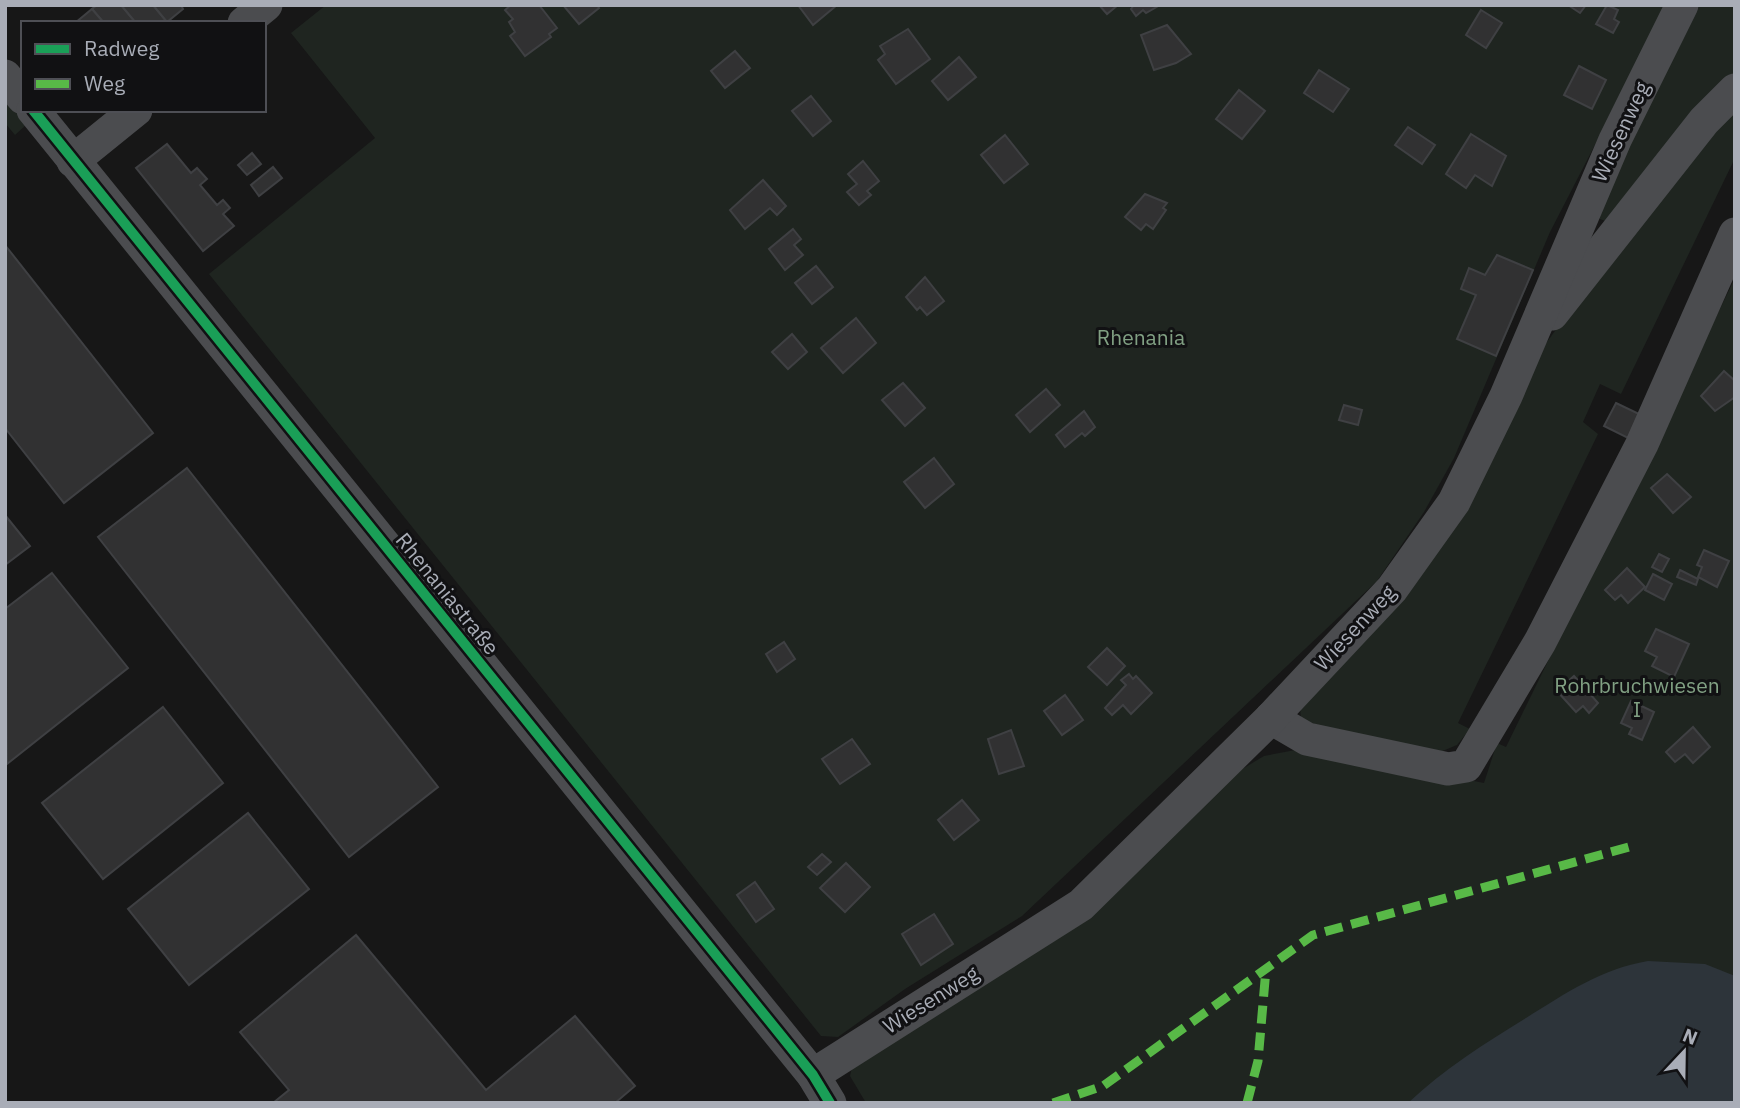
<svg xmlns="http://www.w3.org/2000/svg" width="1740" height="1108" font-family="'IBM Plex Sans',sans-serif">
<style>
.green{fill:#1f2520}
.water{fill:#2d343a}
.building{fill:#313132;stroke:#3f4043;stroke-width:2}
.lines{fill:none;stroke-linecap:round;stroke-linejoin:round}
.minor{stroke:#4b4c4f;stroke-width:33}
.quiet{stroke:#58b947;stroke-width:9;stroke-dasharray:18 9;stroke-linecap:butt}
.cycleway-casing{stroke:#111113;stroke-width:15}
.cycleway{stroke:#1a9f57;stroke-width:10}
.labels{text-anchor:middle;stroke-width:6;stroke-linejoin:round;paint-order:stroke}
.street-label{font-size:21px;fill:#a9adb7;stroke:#111113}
.park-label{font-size:21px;fill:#81a083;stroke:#111113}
</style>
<rect width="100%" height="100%" fill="#171717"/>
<g class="green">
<polygon points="326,5 1667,5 1550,232 1454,458 1424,512 1377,581 1022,916 905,989 838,1037 821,1036 209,274 375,138 291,33"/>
<polygon points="1694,5 1735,5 1735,75 1608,222 1600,219 1596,210"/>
<polygon points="5,98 26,125 15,135 5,123"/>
<polygon points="1735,104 1735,158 1621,394 1600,384 1583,422 1598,434 1458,723 1470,729 1457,745 1428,757 1301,720 1300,707 1535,358 1620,243"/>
<polygon points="1735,278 1735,1103 866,1103 850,1076 854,1059 1229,777 1264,756 1306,748 1484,783 1497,743 1506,747"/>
</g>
<path class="water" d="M1648 961 1705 964 1735 976V1103H1408C1444 1069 1484 1044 1526 1018 1566 993 1601 969 1648 961Z"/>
<g class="building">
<polygon points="97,5 121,5 136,23 104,23 92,9"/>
<polygon points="121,5 153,5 167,22 136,23"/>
<polygon points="153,5 181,5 183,9 167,22"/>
<polygon points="511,5 539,5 557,28 549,34 551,37 525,56 510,36 515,32 509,22 513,19 505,10"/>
<polygon points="563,5 597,5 599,8 579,24"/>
<polygon points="798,5 837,5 813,25"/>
<polygon points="1099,5 1118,5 1107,14"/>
<polygon points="1134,5 1160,5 1146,13 1143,10 1136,16 1131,9"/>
<polygon points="1568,5 1586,5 1580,13"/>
<polygon points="1607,5 1618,10 1614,19 1619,22 1613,33 1596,24"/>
<polygon points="92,9 104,23 75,23"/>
<polygon points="1481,10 1502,23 1486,48 1466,35"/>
<polygon points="1167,25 1191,54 1176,63 1154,70 1141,35"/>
<polygon points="908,29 930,59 896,84 878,60 885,54 880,46"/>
<polygon points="735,51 750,68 725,88 711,71"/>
<polygon points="959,57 976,77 948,100 932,81"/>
<polygon points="1579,66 1606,80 1592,109 1564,95"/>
<polygon points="1319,70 1349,89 1333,112 1304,93"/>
<polygon points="1239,90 1265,111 1242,139 1216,119"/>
<polygon points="811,96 831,121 813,136 792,111"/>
<polygon points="1408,127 1435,145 1422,164 1395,145"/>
<polygon points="1471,134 1506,156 1492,186 1475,175 1466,188 1446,174"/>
<polygon points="1005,135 1028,164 1004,183 981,155"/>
<polygon points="167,144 191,173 197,168 207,179 200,185 217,205 223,200 230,208 223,214 234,226 203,251 136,168"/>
<polygon points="252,153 261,164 247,175 238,165"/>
<polygon points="863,161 879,181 867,191 871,195 859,205 847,192 857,184 848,174"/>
<polygon points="273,167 282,178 259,196 251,185"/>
<polygon points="763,180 786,206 777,215 770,208 745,229 730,210"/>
<polygon points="1145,194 1167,203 1163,208 1166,210 1153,229 1146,224 1141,230 1125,217"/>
<polygon points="793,229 801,239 794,245 803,255 785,270 769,249"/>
<polygon points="5,245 153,433 64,503 5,428"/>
<polygon points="1497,255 1533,270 1496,356 1457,339 1476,295 1461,289 1469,268 1485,275"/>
<polygon points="816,266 833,287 812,304 795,283"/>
<polygon points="925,277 944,301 927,315 920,307 917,310 906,297"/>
<polygon points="856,318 876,343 843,373 821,348"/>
<polygon points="792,334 807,352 788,369 772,352"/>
<polygon points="1724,371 1735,381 1735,397 1715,411 1701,396"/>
<polygon points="903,383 925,408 905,426 882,400"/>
<polygon points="1046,389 1060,405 1030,432 1016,415"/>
<polygon points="1616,403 1639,414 1628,438 1604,426"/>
<polygon points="1344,405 1362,410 1358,425 1339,420"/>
<polygon points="1084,411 1095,427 1085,436 1082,433 1065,447 1056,435"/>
<polygon points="934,458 954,484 925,508 904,482"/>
<polygon points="187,468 438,787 349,857 98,537"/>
<polygon points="1667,474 1691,497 1673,513 1651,488"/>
<polygon points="5,515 30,546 5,565"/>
<polygon points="1704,550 1729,561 1717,587 1698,577 1702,567 1697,565"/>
<polygon points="1659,554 1669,559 1662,572 1652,567"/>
<polygon points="1627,568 1645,587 1628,603 1621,595 1615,600 1605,590"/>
<polygon points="1680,570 1698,579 1696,585 1677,577"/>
<polygon points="52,573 128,668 7,764 5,609"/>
<polygon points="1653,574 1672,584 1664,600 1645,590"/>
<polygon points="1656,629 1689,644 1674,677 1652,666 1657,657 1645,651"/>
<polygon points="784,642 795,659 777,672 766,654"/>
<polygon points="1107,648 1125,666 1107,685 1088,667"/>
<polygon points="1129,674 1133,679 1136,676 1152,693 1131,714 1123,705 1112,715 1105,708 1126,685 1121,680"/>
<polygon points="1574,676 1598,703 1589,713 1583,706 1576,712 1557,691"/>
<polygon points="1065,695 1083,720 1062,735 1044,711"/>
<polygon points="1631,701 1654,712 1642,740 1629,734 1632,728 1621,723"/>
<polygon points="163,707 223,783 103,879 42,803"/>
<polygon points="1693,727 1710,747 1693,763 1685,754 1675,762 1666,752"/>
<polygon points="1011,730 1024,766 999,774 988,739"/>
<polygon points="852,739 870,764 840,784 822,759"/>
<polygon points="962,800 979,820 954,840 938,820"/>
<polygon points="248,813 309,889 189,985 128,909"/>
<polygon points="822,854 831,862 817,875 808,867"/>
<polygon points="846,863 870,887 845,912 820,888"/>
<polygon points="755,882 774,909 756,922 737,895"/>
<polygon points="934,914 953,944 921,965 902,934"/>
<polygon points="356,935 486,1090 575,1016 635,1086 615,1103 273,1103 289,1090 240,1032"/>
</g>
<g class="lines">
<g class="minor">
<polyline points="244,23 266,5"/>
<polyline points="5,76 23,98"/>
<polyline points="33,110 813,1075 830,1103"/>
<polyline points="73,161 136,110"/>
<polyline points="1552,314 1704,121 1735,90"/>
<polyline points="1271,718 1307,739 1448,769 1466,766 1540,642 1642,444 1735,234"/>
<polyline points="813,1075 1081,905 1271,718 1392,589 1454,502 1506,396 1615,140 1682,5"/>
</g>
<g class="quiet">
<polyline points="1053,1103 1103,1086 1313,935 1636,845"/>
<polyline points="1247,1103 1258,1061 1266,969"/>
</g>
<g class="cycleway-casing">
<polyline id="cycleway" points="33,110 813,1075 830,1103"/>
</g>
<use href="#cycleway" class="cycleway"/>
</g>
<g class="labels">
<g class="street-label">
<text transform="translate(1621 132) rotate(-65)" y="7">Wiesenweg</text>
<text transform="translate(447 594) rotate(51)" y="7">Rhenaniastraße</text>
<text transform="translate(1355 628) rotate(-47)" y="7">Wiesenweg</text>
<text transform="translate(931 1000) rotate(-32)" y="7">Wiesenweg</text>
</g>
<g class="park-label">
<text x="1141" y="345">Rhenania</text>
<text x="1637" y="693">Rohrbruchwiesen<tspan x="1637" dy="24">I</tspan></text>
</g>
</g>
<rect width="1740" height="1108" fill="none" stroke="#a9adb7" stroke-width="14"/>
<rect x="21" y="21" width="245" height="91" fill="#111113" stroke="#4e4f55" stroke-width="2"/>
<rect x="35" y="44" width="35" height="10" fill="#1a9f57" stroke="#4e4f55" stroke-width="2"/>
<text x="84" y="56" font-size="21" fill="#a9adb7">Radweg</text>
<rect x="35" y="79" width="35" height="10" fill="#58b947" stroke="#4e4f55" stroke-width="2"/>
<text x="84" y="91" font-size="21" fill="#a9adb7">Weg</text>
<g transform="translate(1684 1052) rotate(22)" stroke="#111113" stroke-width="5" paint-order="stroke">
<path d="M0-5L12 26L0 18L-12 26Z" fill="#a9adb7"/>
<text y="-10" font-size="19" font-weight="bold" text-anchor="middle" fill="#a9adb7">N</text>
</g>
</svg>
